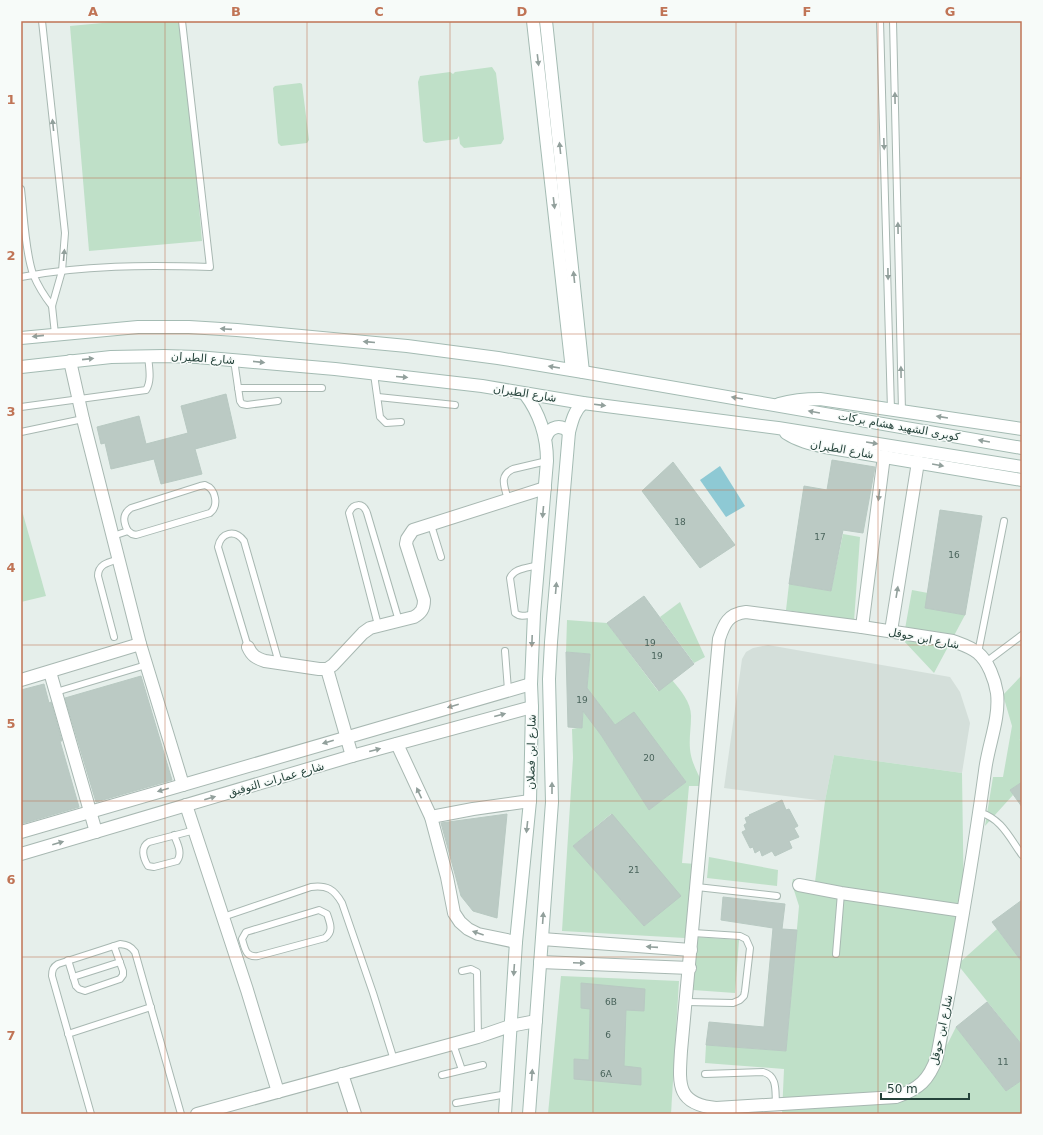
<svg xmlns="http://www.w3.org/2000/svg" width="1043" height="1135" font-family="'DejaVu Sans','Noto Naskh Arabic',sans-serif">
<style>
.built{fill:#d4dfda}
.green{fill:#bfe0c8;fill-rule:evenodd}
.water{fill:#8ec9d4}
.building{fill:#bbcac4;stroke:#b8c9c2}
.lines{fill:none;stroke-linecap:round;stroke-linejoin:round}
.lane-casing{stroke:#a8b8b2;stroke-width:8}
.street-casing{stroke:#a8b8b2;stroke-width:14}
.secondary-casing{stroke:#a4bbb3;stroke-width:14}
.lane{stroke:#fff;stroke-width:6}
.street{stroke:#fff;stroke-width:12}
.secondary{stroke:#fff;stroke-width:12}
.oneway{fill:#92a09c}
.grid{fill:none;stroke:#c07456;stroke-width:1;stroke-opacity:0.55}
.labels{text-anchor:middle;stroke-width:3;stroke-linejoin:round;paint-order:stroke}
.number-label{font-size:9px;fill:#4a645c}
.street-label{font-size:11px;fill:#24423a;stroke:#f7fbf9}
.neatline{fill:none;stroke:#c07456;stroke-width:1.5}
.grid-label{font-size:13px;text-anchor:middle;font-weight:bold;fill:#c07456}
</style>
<rect width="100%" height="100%" fill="#e6efeb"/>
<polygon class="built" points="768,645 950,677 960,692 970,723 962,773 834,755 825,801 724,788 742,659 746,652 753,648"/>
<g class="green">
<polygon points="124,21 183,21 202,241 89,251 70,26"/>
<polygon points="492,67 496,73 504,139 501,144 464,148 460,144 459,136 457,139 426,143 423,141 418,82 420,76 450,72 453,74 455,72"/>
<polygon points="300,83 302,84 309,140 307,143 281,146 278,143 273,88 275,86"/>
<polygon points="21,507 46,596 21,602"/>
<polygon points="843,534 860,537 854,621 786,610 789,584 831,591"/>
<polygon points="912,590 928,593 926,608 965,615 934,673 903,640"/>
<polygon points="680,602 705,657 694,663 660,617"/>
<path d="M567 620 607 623 658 691 672 680C681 691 692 703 691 718 691 728 689 738 690 749 691 762 698 774 704 786H689L682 863 696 864 685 938 562 931 573 758 572 729 582 727 583 711 601 735 649 810 686 782 634 713 615 725 587 688 590 654 566 652ZM611 814 680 896 644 926 573 846Z"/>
<polygon points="1022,675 1022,742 1019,739 1022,743 1022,782 1011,790 1013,795 985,826 993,777 1003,777 1012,726 1003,695"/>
<polygon points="834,755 962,773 964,913 958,964 997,929 1022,962 1022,1045 958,965 947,1045 956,1027 1006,1091 1022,1080 1022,1114 782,1114 784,1069 705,1063 706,1045 786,1051 799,906 792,884 793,879 815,882 825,801"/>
<polygon points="709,857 778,870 777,886 707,878"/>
<polygon points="697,937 739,940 735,993 693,990"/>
<polygon points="561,976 679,981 671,1114 548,1114"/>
</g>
<polygon class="water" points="720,466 745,506 726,517 700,480"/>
<g class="building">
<polygon points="226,394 236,438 195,449 202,474 161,484 154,459 111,469 105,443 101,444 97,427 139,416 146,444 188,433 181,406"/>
<polygon points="832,460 875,467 863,533 843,530 831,591 789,584 804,486 827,490"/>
<polygon points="673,462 735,545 700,568 642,491"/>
<polygon points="940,510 982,516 965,615 925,608"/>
<polygon points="644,596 694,664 659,691 607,623"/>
<polygon points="566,652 590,654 587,688 615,725 634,712 686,782 649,810 601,735 583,711 582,728 568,727"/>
<polygon points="141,676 172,780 96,802 65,698"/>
<polygon points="44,684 49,703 51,702 62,741 60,741 79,807 21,824 21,690"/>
<polygon points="1022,782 1022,807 1010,790"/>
<polygon points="782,800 786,810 789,809 798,826 794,828 799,837 789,841 792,848 775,856 772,851 762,856 760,850 755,853 753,847 750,848 742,832 746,830 744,825 747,823 745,818 750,816 749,815"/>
<polygon points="507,814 497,918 473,911 461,896 441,823"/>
<polygon points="612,814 681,896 644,926 573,846"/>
<polygon points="723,897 785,904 782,929 797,930 786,1051 706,1045 709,1022 764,1027 773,928 721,920"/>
<polygon points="1022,900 1022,962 992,922"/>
<polygon points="581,983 645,989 644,1011 626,1010 624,1066 641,1068 641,1085 574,1079 574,1059 589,1060 590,1009 581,1008"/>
<polygon points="987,1002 1022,1045 1022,1080 1006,1091 956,1027"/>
</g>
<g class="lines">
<g class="lane-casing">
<g id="lane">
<polyline points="42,21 65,233 62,271 52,306 55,334"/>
<polyline points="880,21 891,410"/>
<polyline points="893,21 902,411"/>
<path d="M21 189C24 215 25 250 33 274 38 286 45 297 52 306"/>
<path d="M21 277C83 265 147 265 210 267L182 21"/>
<polyline points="234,360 240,401 242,404 247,405 278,401"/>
<polyline points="374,374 380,417 386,423 401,422"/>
<polyline points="238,388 322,388"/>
<polyline points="378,397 455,405"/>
<path d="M21 407 146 390C152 381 149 367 148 356"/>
<polyline points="21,432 83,419"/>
<path d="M205 485C216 489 219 506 210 513L136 535 132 534 128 531C123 522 122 514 131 508L200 486Z"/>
<path d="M508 500C505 487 498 476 513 469L547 461"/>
<polyline points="431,525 441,557"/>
<polyline points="113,536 128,531"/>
<path d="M534 614C527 615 521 618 515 613L510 578C514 568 528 568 538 565"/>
<path d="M378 625 349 513C353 503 363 502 367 513L399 621"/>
<path d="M114 637 98 576C98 564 109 562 119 559"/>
<path d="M248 647 218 547C221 532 235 529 244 541L279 663"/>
<polyline points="505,651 508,690"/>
<polyline points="978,653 1004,521"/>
<polyline points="986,662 1022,635"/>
<polyline points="56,692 146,665"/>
<path d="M979 812C1002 819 1009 837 1022 855"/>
<path d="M174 835C177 843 183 853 177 861L154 867 148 866C143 858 140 847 149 842L195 830"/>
<polyline points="697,887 777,896"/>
<path d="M319 910 327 914C330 923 334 931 325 938L258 956C246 958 245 949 242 939L246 932Z"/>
<path d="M223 917 311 887C327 885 334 889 342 903L373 993 394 1060"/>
<polyline points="836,954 841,893"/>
<polyline points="68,960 76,986 79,989 85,991 120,979 123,975 123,971 114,946"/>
<polyline points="462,971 471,969 477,972 478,1037"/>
<polyline points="73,977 120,962"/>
<polyline points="687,1002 733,1003 740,1000 744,996 745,991 750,948 746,939 740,936 693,933"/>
<polyline points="68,1034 151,1007"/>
<polyline points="453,1044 462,1070"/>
<path d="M705 1074 763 1072C778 1076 775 1091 776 1104"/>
<polyline points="442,1075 483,1065"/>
<polyline points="456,1103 507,1094"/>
<path d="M91 1114 52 976C52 970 53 967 58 964L120 944C127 945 131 946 135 952L181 1114"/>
</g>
</g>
<g class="street-casing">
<g id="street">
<polyline points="70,361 83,419 140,644 183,785"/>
<path d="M746 612 862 627 953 641C961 644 971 647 978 653 988 661 995 680 997 693 1000 719 988 745 985 771 972 866 955 962 937 1057 929 1080 919 1089 896 1097L716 1108C676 1104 679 1084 681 1051L719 639C724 624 728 614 746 612Z"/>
<polyline points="862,627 884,456"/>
<polyline points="891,631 918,462"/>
<path d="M248 647C252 656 256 658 265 661L319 669H327L333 665 363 633 370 628 414 617C421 613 424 609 424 600L406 544 407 539 413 530 545 488"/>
<polyline points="327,669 352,756"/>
<polyline points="50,672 96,832"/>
<polyline points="21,680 140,644"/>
<polyline points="397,744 431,817 447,877 454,913 460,922 468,929 478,934 516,942"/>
<polyline points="186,805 247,990 278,1092"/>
<polyline points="431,817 473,809 530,801"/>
<polyline points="21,832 531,684"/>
<polyline points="21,854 352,756 532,707"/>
<polyline points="799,885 841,893 963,911"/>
<polyline points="542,939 691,950"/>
<polyline points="540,962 690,968"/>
<polyline points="342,1074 355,1114"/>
<polyline points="197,1114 478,1037 510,1026 536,1021"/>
</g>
</g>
<g class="secondary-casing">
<g id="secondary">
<polyline points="533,21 572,370"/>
<polyline points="546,21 583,372"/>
<polyline points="21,338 138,327 189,327 237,330 407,346 498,358 583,372 1022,448"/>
<polyline points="21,367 111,357 164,356 197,357 335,369 482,386 583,403 778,428 1022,467"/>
<path d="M779 404C793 400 805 399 820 399L1022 429"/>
<path d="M786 433C798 441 811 444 825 447L1022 480"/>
<path d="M546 437C550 426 561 424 569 432"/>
<path d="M505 1114 516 942 530 801 532 707 531 684 534 614 547 461C547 435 540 414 525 394"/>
<path d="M529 1114 552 802 549 679 551 642 569 432C572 421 574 411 583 403"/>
</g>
</g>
<use href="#lane" class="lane"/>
<use href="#street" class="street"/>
<use href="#secondary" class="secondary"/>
</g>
<defs><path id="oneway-solid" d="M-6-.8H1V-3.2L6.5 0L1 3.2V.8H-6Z"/></defs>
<g class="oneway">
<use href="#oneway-solid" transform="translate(538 60) rotate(83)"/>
<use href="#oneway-solid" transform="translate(895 98) rotate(-91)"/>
<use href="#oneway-solid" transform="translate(53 125) rotate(-96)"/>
<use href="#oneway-solid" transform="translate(884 144) rotate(88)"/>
<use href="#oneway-solid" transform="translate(560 148) rotate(-96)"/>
<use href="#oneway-solid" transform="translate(554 203) rotate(83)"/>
<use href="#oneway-solid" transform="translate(898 228) rotate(-91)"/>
<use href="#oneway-solid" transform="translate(64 255) rotate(-85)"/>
<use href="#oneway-solid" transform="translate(888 274) rotate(89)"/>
<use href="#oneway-solid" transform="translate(574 277) rotate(-96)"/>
<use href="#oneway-solid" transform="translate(226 329) rotate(-176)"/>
<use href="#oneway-solid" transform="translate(38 336) rotate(174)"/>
<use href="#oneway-solid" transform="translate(369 342) rotate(-175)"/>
<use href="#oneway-solid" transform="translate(88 359) rotate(-6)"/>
<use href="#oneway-solid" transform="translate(259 362) rotate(6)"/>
<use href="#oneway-solid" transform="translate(554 367) rotate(-171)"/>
<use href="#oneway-solid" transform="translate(901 372) rotate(-91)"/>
<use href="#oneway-solid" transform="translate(402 377) rotate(5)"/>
<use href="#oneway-solid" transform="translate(737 398) rotate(-170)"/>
<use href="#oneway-solid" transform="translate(600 405) rotate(7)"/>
<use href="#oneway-solid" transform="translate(814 412) rotate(-170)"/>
<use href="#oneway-solid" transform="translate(942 417) rotate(-171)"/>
<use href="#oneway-solid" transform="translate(984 441) rotate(-170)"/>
<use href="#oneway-solid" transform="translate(872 443) rotate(9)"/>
<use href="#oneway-solid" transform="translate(938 465) rotate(10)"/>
<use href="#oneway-solid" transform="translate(879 495) rotate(97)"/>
<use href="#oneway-solid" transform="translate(543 512) rotate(95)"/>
<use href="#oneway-solid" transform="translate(556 588) rotate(-85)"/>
<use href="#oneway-solid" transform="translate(897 592) rotate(-81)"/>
<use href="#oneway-solid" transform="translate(532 641) rotate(92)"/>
<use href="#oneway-solid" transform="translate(453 706) rotate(164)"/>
<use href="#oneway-solid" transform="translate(500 715) rotate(-15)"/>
<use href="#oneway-solid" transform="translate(328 742) rotate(164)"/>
<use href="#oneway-solid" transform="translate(375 750) rotate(-15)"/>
<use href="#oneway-solid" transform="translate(552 788) rotate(-90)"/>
<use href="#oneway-solid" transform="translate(163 790) rotate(164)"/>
<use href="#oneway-solid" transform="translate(419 793) rotate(-115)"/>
<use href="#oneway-solid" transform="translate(210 798) rotate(-16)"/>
<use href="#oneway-solid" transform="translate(527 827) rotate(96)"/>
<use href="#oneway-solid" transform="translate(58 843) rotate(-16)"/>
<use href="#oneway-solid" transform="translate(543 918) rotate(-86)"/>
<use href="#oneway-solid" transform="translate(478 933) rotate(-161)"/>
<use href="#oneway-solid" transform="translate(652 947) rotate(-176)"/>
<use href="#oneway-solid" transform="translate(579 963) rotate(2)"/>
<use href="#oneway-solid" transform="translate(514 970) rotate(94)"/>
<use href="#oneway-solid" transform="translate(532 1075) rotate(-86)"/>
</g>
<path class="grid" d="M165 21V1114M307 21V1114M450 21V1114M593 21V1114M736 21V1114M878 21V1114M21 178H1022M21 334H1022M21 490H1022M21 645H1022M21 801H1022M21 957H1022"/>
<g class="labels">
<g class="number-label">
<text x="680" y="525">18</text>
<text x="820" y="540">17</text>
<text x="954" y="558">16</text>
<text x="650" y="646">19</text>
<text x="657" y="659">19</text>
<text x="582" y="703">19</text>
<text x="649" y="761">20</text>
<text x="634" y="873">21</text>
<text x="611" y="1005">6B</text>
<text x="608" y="1038">6</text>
<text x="1003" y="1065">11</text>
<text x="606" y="1077">6A</text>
</g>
<g class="street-label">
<text transform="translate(203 358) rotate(4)" y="4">شارع الطيران</text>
<text transform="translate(525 393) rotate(9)" y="4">شارع الطيران</text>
<text transform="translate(899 426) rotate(10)" y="4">كوبرى الشهيد هشام بركات</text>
<text transform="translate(842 449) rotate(10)" y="4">شارع الطيران</text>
<text transform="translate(924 638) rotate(11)" y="4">شارع ابن حوقل</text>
<text transform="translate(531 752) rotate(-89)" y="4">شارع ابن فضلان</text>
<text transform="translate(276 779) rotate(-16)" y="4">شارع عمارات التوفيق</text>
<text transform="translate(941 1030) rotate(-78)" y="4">شارع ابن حوقل</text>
</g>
</g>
<rect width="1043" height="1135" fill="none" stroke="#f7fbf9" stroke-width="44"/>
<path d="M881 1093v6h88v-6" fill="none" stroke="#24423a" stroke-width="2"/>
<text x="887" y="1093" font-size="12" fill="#24423a" stroke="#f7fbf9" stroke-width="3" paint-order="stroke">50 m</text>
<rect x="22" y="22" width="999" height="1091" class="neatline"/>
<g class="grid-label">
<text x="93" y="16">A</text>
<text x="236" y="16">B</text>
<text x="379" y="16">C</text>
<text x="522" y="16">D</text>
<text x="664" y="16">E</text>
<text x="807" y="16">F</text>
<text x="950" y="16">G</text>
<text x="11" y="104">1</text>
<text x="11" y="260">2</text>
<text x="11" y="416">3</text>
<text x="11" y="572">4</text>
<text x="11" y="728">5</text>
<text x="11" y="884">6</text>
<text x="11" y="1040">7</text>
</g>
</svg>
